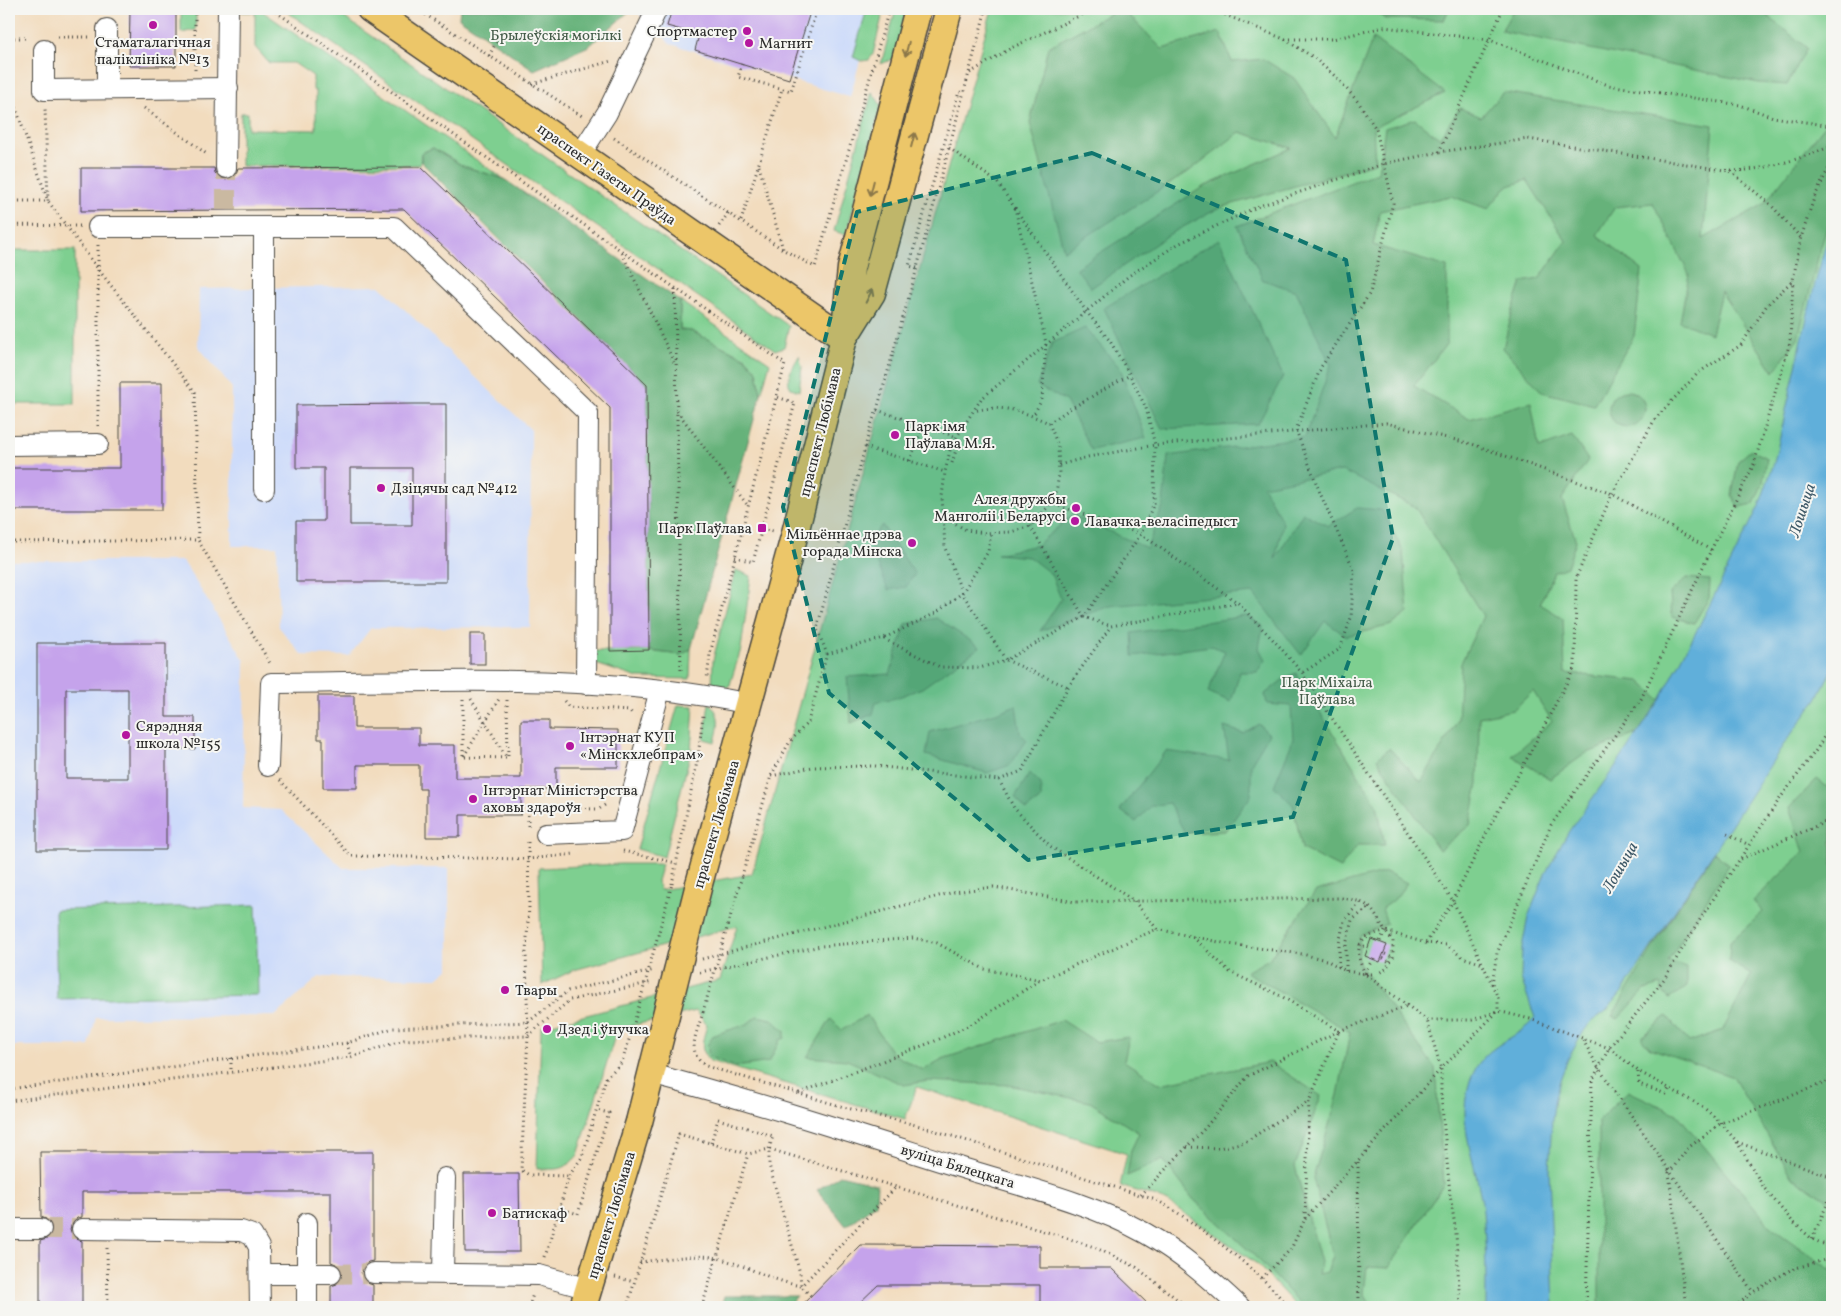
<svg xmlns="http://www.w3.org/2000/svg" width="1841" height="1316" font-family="Vollkorn,serif">
<style>
.built{fill:#cddbfa}
.green{fill:#7ecf90;stroke:#547d5e}
.forest{fill:#66b27a;stroke:#486e52}
.water{fill:#60afda;stroke:#466d82}
.building{fill:#c5a3eb;fill-rule:evenodd}
.lines{fill:none;stroke-linecap:round;stroke-linejoin:round}
.minor-tunnel{stroke:#cab9a1;stroke-width:20;stroke-dasharray:20 10;stroke-linecap:butt}
.minor-casing{stroke:#494641;stroke-width:22}
.major-casing{stroke:#494641;stroke-width:29}
.path{stroke:#494641;stroke-width:3;stroke-dasharray:1 4;stroke-linecap:butt}
.minor{stroke:#fff;stroke-width:20}
.major{stroke:#ecc669;stroke-width:26}
.major-bridge-casing{stroke:#494641;stroke-width:29;stroke-linecap:butt}
.path-bridge{stroke:#494641;stroke-width:3;stroke-dasharray:1 4;stroke-linecap:butt}
.major-bridge{stroke:#ecc669;stroke-width:26}
.oneway{stroke:#8c784a}
.marked{fill:#0f766e;fill-opacity:0.2;stroke:#0f766e;stroke-width:4;stroke-dasharray:10 6;stroke-linejoin:round}
.poi-dot{fill:#b5179e;stroke:#f6f6f2;stroke-width:2}
.labels{text-anchor:middle;stroke-width:4;stroke-linejoin:round;paint-order:stroke}
.poi-label{font-size:15px;fill:#2b2b2b;stroke:#f6f6f2;text-anchor:start}
.park-label{font-size:15px;fill:#445c49;stroke:#f6f6f2}
.street-label{font-size:15px;fill:#2b2b2b;stroke:#f6f6f2}
.water-label{font-size:16px;font-style:italic;fill:#3e5968;stroke:#f6f6f2}
</style>
<rect width="100%" height="100%" fill="#f6f6f2"/>
<filter id="ink" filterUnits="userSpaceOnUse"><feTurbulence type="fractalNoise" baseFrequency=".02" numOctaves="2"/><feDisplacementMap in="SourceGraphic" scale="10" xChannelSelector="R" yChannelSelector="G"/><feConvolveMatrix kernelMatrix="1 2 1 2 8 2 1 2 1" color-interpolation-filters="sRGB"/></filter>
<filter id="wash" filterUnits="userSpaceOnUse"><feTurbulence type="fractalNoise" baseFrequency=".0096" numOctaves="4" result="noise"/><feDisplacementMap in="SourceGraphic" scale="20" xChannelSelector="R" yChannelSelector="G"/><feGaussianBlur stdDeviation="1.12" result="paint"/><feColorMatrix in="noise" values="0 0 0 0 0 0 0 0 0 0 0 0 0 0 0 0 0 1.4 0 .05"/><feComposite in="paint" operator="in"/></filter>
<g filter="url(#wash)">
<rect width="100%" height="100%" fill="#f2dcbe"/>
<g class="built">
<polygon points="638,9 874,9 850,97 671,44 637,12"/>
<polygon points="380,286 531,430 530,627 371,628 349,656 302,655 279,627 277,546 232,546 232,388 198,346 199,289"/>
<polygon points="9,561 183,561 245,661 243,808 281,810 343,868 449,868 449,968 437,978 319,977 275,1016 96,1017 89,1046 9,1046"/>
</g>
<g class="green">
<polygon points="181,9 196,9 196,30 181,33"/>
<polygon points="238,9 259,9 504,179 463,166 433,148 421,153 420,165 241,166 241,113 248,113 248,129 316,130 316,91 313,90 313,76 294,63 269,63 255,47 255,12 242,12"/>
<polygon points="283,9 332,9 789,326 784,347 775,350"/>
<polygon points="867,9 884,9 873,54 869,60 861,61 853,57"/>
<polygon points="896,9 908,9 895,58 881,64"/>
<path d="M992 9H1832V1307H1297L1257 1264 1171 1204 1157 1197 1120 1186 1127 1154 917 1087 905 1119 710 1061C698 1049 703 1040 707 1025L696 1011 621 1028 615 1036 578 1155C563 1172 559 1169 537 1169L541 1027 720 980 737 926 574 970 542 985 539 868 621 864H662L657 881 660 890 752 874Z"/>
<polygon points="872,92 881,105 846,235 834,231"/>
<rect x="9" y="250" width="66" height="154"/>
<polygon points="680,301 770,363 761,394 757,371 746,358 691,331 680,330"/>
<path d="M799 356 802 367 799 391 791 388C784 379 794 365 799 356Z"/>
<polygon points="736,570 751,576 741,649 731,681 730,685 723,690 712,687 713,660"/>
<polygon points="691,649 690,679 638,678 593,663 593,651 649,651 681,655"/>
<path d="M709 703C722 715 719 726 715 742L704 739Z"/>
<polygon points="678,705 694,706 691,751 664,857 637,849"/>
<polygon points="256,905 258,995 57,999 55,910"/>
</g>
<g class="forest">
<polygon points="460,9 632,9 589,46 534,70 459,18"/>
<polygon points="1119,9 1123,9 1162,49 1220,32 1232,62 1263,59 1294,78 1335,137 1373,38 1445,93 1373,128 1375,163 1219,208 1170,234 1091,288 1076,268 1203,187 1291,148 1240,132 1188,172 1064,251 1030,123 1048,47"/>
<polygon points="1371,9 1449,9 1444,20 1385,19"/>
<polygon points="1514,9 1759,9 1807,48 1787,85 1759,83 1501,31"/>
<polygon points="1503,92 1713,125 1703,239 1764,204 1829,120 1832,123 1832,212 1820,250 1798,338 1774,372 1721,292 1711,334 1680,322 1689,274 1653,203 1615,207 1597,235 1642,270 1634,336 1594,405 1542,392 1503,348 1514,306 1522,282 1539,279 1566,241 1527,180 1506,187 1488,209 1451,196 1380,211 1373,245 1447,267 1447,343 1414,386 1469,419 1531,402 1539,448 1572,436 1588,460 1562,499 1576,541 1567,567 1554,572 1540,604 1563,618 1565,673 1640,681 1660,700 1639,733 1585,754 1550,779 1512,756 1552,721 1533,691 1513,710 1479,717 1478,783 1470,825 1439,850 1377,759 1389,748 1421,782 1458,720 1461,663 1483,616 1415,507 1342,471 1263,486 1283,523 1275,559 1303,513 1328,526 1357,508 1382,510 1403,551 1408,613 1392,625 1346,636 1325,621 1301,655 1253,593 1110,606 1040,631 1061,599 1051,574 1029,557 997,554 1037,545 1072,515 1147,548 1163,506 1168,456 1305,437 1331,365 1296,291 1263,280 1237,226 1378,172 1385,128 1415,119 1439,138 1460,108 1481,117"/>
<polygon points="433,148 463,166 504,179 680,301 680,330 691,331 746,358 757,371 761,394 691,649 681,655 649,651 647,385 421,162 421,153"/>
<polygon points="1219,239 1283,376 1258,424 1162,429 1104,308"/>
<polygon points="1085,328 1120,368 1146,438 1091,450 1066,401 1037,386 1052,343"/>
<circle cx="1627" cy="409" r="18"/>
<polygon points="1751,450 1767,458 1763,482 1754,504 1738,507 1732,495 1738,461"/>
<polygon points="882,525 915,574 906,587 888,590 869,542"/>
<polygon points="1686,578 1710,580 1709,598 1694,623 1672,617 1670,593"/>
<polygon points="1246,616 1263,626 1259,648 1265,660 1257,672 1240,672 1231,702 1208,692 1225,651 1212,646 1133,656 1132,633"/>
<polygon points="936,618 980,647 922,688 896,698 876,702 873,714 851,723 847,677 890,674 906,624"/>
<polygon points="1296,673 1377,805 1385,845 1358,845 1340,868 1302,849 1293,805 1274,786 1293,740 1291,706 1267,704 1265,694 1285,678"/>
<polygon points="1016,705 1020,733 1027,740 1010,765 987,773 926,755 930,732 996,713"/>
<polygon points="1259,724 1269,734 1251,764 1251,796 1225,831 1185,833 1169,803 1151,806 1136,822 1120,810 1166,751 1229,760 1224,727 1243,733"/>
<polygon points="1030,773 1041,784 1041,799 1026,810 1015,797"/>
<polygon points="1817,779 1832,791 1832,1203 1793,1178 1733,1077 1650,1048 1641,1038 1667,1016 1689,1042 1723,1030 1751,975 1729,961 1730,942 1763,912 1753,901 1804,852 1789,808"/>
<polygon points="1714,852 1729,865 1668,961 1687,967 1687,987 1669,999 1662,991 1660,985 1645,990 1618,1019 1612,1016 1653,947"/>
<polygon points="1386,872 1407,883 1395,899 1382,908 1387,924 1360,935 1358,962 1435,1068 1444,1184 1388,1268 1367,1267 1364,1293 1373,1307 1304,1307 1260,1261 1193,1199 1163,1160 1127,1176 1131,1150 1139,1133 1090,1102 1009,1085 928,1081 904,1085 847,1060 807,1057 831,1019 842,1030 867,1015 893,1054 923,1070 942,1059 1062,1020 1096,1042 1129,1037 1124,1061 1160,1084 1270,1062 1321,1096 1295,1166 1321,1262 1318,1274 1327,1272 1333,1256 1313,1178 1338,1095 1350,1032 1246,972 1269,959 1316,891"/>
<polygon points="757,1016 772,1019 785,1031 785,1038 780,1040 769,1062 736,1067 709,1057 707,1045 714,1035 747,1024"/>
<polygon points="1628,1091 1677,1114 1772,1228 1832,1271 1832,1307 1599,1307 1599,1120"/>
<polygon points="840,1175 877,1184 876,1204 846,1226 817,1190"/>
<polygon points="724,1296 797,1296 787,1307 721,1307"/>
</g>
<path class="water" d="M1832 221V669L1817 699 1784 744 1622 992 1606 1011 1591 1022 1584 1031 1568 1059 1561 1077 1555 1098 1552 1119 1549 1171 1554 1307H1486C1486 1275 1486 1243 1483 1212 1478 1162 1449 1115 1477 1066 1491 1043 1519 1038 1535 1018L1521 978 1522 947 1528 917 1545 874 1569 831 1622 757 1660 700 1698 628 1759 506 1774 463 1813 291Z"/>
<g id="blocks">
<g class="building">
<polygon points="130,9 176,9 176,66 129,66"/>
<polygon points="672,9 811,9 789,79 695,50 699,35 667,26"/>
<polygon points="421,167 647,385 649,650 610,651 610,408 404,209 81,211 81,168 214,168 215,173 220,178 226,180 232,178 236,174 238,168"/>
<polygon points="120,383 162,383 162,510 9,510 9,468 120,468"/>
<path d="M412 404H446V582H296V521H324V468H296V405ZM350 468H412V525H350Z"/>
<rect x="470" y="634" width="15" height="30"/>
<path d="M37 643H166V717H195V749H166V850H37ZM66 689H128V778H66Z"/>
<polygon points="318,696 354,696 354,728 419,728 419,745 455,745 455,778 521,778 521,720 549,720 549,729 618,730 618,767 556,767 556,789 521,789 521,815 460,815 460,837 426,837 426,789 419,789 419,765 357,765 357,788 323,788 323,739 318,739"/>
<polygon points="1371,939 1387,945 1380,962 1365,956"/>
<polygon points="40,1152 373,1152 373,1261 368,1262 363,1267 361,1273 362,1278 367,1283 373,1285 373,1307 331,1307 331,1286 337,1284 341,1279 343,1274 341,1268 336,1264 331,1262 331,1192 82,1192 82,1217 77,1218 72,1223 70,1229 72,1235 76,1239 82,1241 82,1307 40,1307 40,1241 47,1239 51,1234 53,1229 51,1223 46,1219 41,1217"/>
<polygon points="464,1174 519,1174 520,1252 465,1252"/>
<polygon points="861,1245 1040,1246 1040,1268 1111,1268 1151,1307 1040,1307 1040,1285 878,1285 855,1307 800,1307"/>
</g>
</g>
</g>
<g filter="url(#ink)">
<use href="#blocks" fill-opacity="0" stroke="#494641" stroke-width="1"/>
<g class="lines">
<g class="minor-tunnel">
<polyline points="226,210 226,168"/>
<polyline points="41,1229 82,1229"/>
<polyline points="331,1274 373,1273"/>
</g>
<g class="minor-casing">
<g id="minor">
<polyline points="107,29 107,89"/>
<polyline points="44,50 44,90 228,88"/>
<polyline points="580,155 607,113 657,9"/>
<polyline points="226,168 228,9"/>
<polyline points="98,227 394,227 588,413 586,684"/>
<polyline points="9,445 98,444"/>
<polyline points="264,489 264,227"/>
<path d="M268 766 271 683C430 682 593 671 750 704"/>
<polyline points="546,834 622,831 660,690"/>
<path d="M651 1074C754 1101 855 1134 956 1166 1019 1186 1087 1201 1145 1233 1181 1253 1211 1280 1240 1307"/>
<polyline points="9,1229 41,1229"/>
<polyline points="82,1229 241,1231 252,1235 259,1247 260,1307"/>
<polyline points="373,1273 539,1275 589,1289"/>
<polyline points="443,1273 445,1178"/>
<polyline points="260,1274 331,1274"/>
<polyline points="307,1307 307,1223"/>
</g>
</g>
<g class="major-casing">
<g id="major">
<polyline points="370,9 844,338"/>
<polyline points="847,333 872,293 949,9"/>
<polyline points="699,884 794,537 844,338 851,268 918,9"/>
<polyline points="583,1307 639,1122 665,1019"/>
</g>
</g>
<g class="path">
<polyline points="195,9 195,70"/>
<polyline points="272,9 785,364 710,654 707,679"/>
<polyline points="417,9 582,116"/>
<polyline points="1211,9 1284,39 1313,57 1337,78 1359,103 1376,129 1393,203 1370,293 1321,367 1296,430 1320,493 1354,570 1351,618 1340,649 1302,673"/>
<polyline points="58,37 89,37"/>
<polyline points="9,38 29,38"/>
<polyline points="1285,39 1333,39 1384,27 1490,40 1608,85 1740,105 1773,117 1831,126 1832,129"/>
<polyline points="176,41 195,41"/>
<polyline points="489,56 500,35"/>
<polyline points="742,64 738,77 791,91 817,9"/>
<polyline points="970,73 1011,48 1094,9"/>
<polyline points="532,84 611,61"/>
<polyline points="9,88 48,201 45,108"/>
<polyline points="144,108 208,155"/>
<polyline points="614,138 784,250 815,267 869,81 889,9"/>
<polyline points="949,148 997,182 1015,208 1046,343 1042,399 1033,416"/>
<polyline points="1439,152 1503,9"/>
<polyline points="759,166 783,249"/>
<path d="M1731 171C1767 170 1799 159 1832 146"/>
<polyline points="9,201 48,201 98,269 195,392 198,540"/>
<polyline points="1015,208 1086,311 1110,341 1130,375 1146,408 1155,445 1154,503 1141,534 1084,617 1006,660 962,593 945,548 942,497 945,472 951,446 981,399 1130,275 1178,244 1259,206 1383,164 1439,152 1528,139 1730,171 1771,205 1801,238"/>
<polyline points="741,221 782,89"/>
<polyline points="9,225 81,226"/>
<polyline points="719,226 729,212"/>
<polyline points="622,253 674,362"/>
<polyline points="917,268 909,266 959,92 964,93"/>
<polyline points="675,289 681,674"/>
<polyline points="877,410 957,437"/>
<polyline points="677,411 748,506"/>
<polyline points="1049,423 1068,410 1130,375"/>
<polyline points="98,426 98,245"/>
<polyline points="865,447 945,472"/>
<polyline points="910,461 923,426"/>
<polyline points="952,463 956,450"/>
<polyline points="1059,465 1088,457 1155,445 1386,423 1472,444 1612,494 1711,550"/>
<polyline points="1050,503 1141,534 1238,603 1279,646 1302,673 1453,901 1492,984 1498,998 1498,1011 1441,1069 1441,1095 1450,1194 1456,1233 1460,1307"/>
<path d="M943 516 966 530 985 533 1011 532 1030 526 1048 507 1056 493 1059 474 1058 446 1049 423C1022 411 1003 404 974 411"/>
<polyline points="1030,526 1084,617 1111,626"/>
<polyline points="762,528 773,531"/>
<polyline points="9,542 198,540 271,665"/>
<polyline points="735,557 753,562 795,403 777,397"/>
<polyline points="884,639 940,667 980,668 1006,660 1068,687"/>
<polyline points="827,654 884,638 936,613 962,593 988,552 991,533"/>
<polyline points="463,699 463,757 508,758 507,700"/>
<polyline points="471,699 507,758"/>
<polyline points="564,701 569,707 630,711 633,715"/>
<polyline points="464,756 499,699"/>
<polyline points="771,776 812,767 875,766 999,780 1022,771 1068,687 1111,626 1238,603"/>
<polyline points="280,780 351,856 529,859 575,854"/>
<polyline points="999,780 1014,808 1050,846 1134,901 1157,929"/>
<polyline points="528,826 528,808 599,809 608,803"/>
<polyline points="1727,834 1749,845"/>
<polyline points="528,842 529,907 526,952 528,1036 521,1170 529,1175 569,1176"/>
<polyline points="623,851 676,863"/>
<polyline points="1741,859 1832,819"/>
<polyline points="742,876 771,776 789,743 808,722 827,654 817,629 871,425 877,410 917,268 986,9"/>
<polyline points="672,884 698,757 703,715"/>
<polyline points="1193,937 1230,972 1281,996 1339,1031 1407,1006"/>
<polyline points="1380,941 1385,931"/>
<polyline points="1426,943 1453,901 1493,820 1513,785 1575,667 1576,578 1612,494 1655,419 1698,373 1741,345 1767,305 1793,280 1801,238 1814,198 1832,162"/>
<polyline points="1359,944 1366,947"/>
<polyline points="1385,954 1393,957"/>
<polyline points="1383,958 1391,963"/>
<path d="M702 959 954 892 993 887 1075 902 1341 898C1371 902 1370 906 1385 931L1426 943 1447 945 1462 957 1483 964"/>
<polyline points="1339,967 1339,944 1344,921 1361,901"/>
<polyline points="1346,971 1346,945 1352,920 1370,907"/>
<polyline points="700,972 821,946 913,938 937,943 984,969 1041,980 1157,929 1228,944 1302,954 1326,960 1346,971 1365,974 1427,1020 1472,1020 1498,1011 1530,1019 1609,1048 1638,1071 1703,1107 1721,1123 1737,1142 1764,1188 1792,1221 1812,1239 1832,1248"/>
<polyline points="1365,973 1372,960"/>
<path d="M1365 974C1353 949 1357 937 1385 931"/>
<polyline points="1366,974 1377,974 1386,969 1393,957 1393,941 1385,931"/>
<polyline points="1492,984 1497,953 1551,825 1641,699 1711,550 1754,464 1790,342 1793,280"/>
<path d="M703 1012C697 1033 685 1052 706 1066L847 1108 920 1126 1156 1200C1174 1209 1189 1221 1205 1232 1235 1255 1265 1277 1288 1307"/>
<polyline points="1583,1040 1598,1067 1753,1292"/>
<polyline points="347,1043 351,1057"/>
<polyline points="231,1058 231,1072"/>
<polyline points="1638,1072 1639,1084 1666,1094 1670,1087"/>
<polyline points="9,1089 347,1043 393,1028 528,1022 568,991 655,970"/>
<polyline points="799,1093 935,1041 972,1024 1040,980"/>
<polyline points="9,1101 351,1057 404,1040 528,1036 570,1000 653,982"/>
<polyline points="1737,1142 1832,1177"/>
<polyline points="711,1143 718,1119 773,1136 769,1149 769,1165 800,1273 801,1286 811,1296"/>
<polyline points="1187,1147 1219,1148 1245,1142 1309,1101"/>
<polyline points="1358,1162 1359,1307"/>
<polyline points="1141,1195 1205,1128 1248,1076 1339,1031"/>
<polyline points="559,1208 578,1214 609,1113 596,1110"/>
<polyline points="1305,1219 1441,1069 1427,1020"/>
<polyline points="1812,1239 1832,1193"/>
<polyline points="107,1248 108,1307"/>
<polyline points="545,1257 569,1176 582,1157 606,1078 622,1062 633,1027"/>
<path d="M640 1262C659 1260 700 1253 717 1258 746 1265 772 1281 801 1286L896 1187"/>
<polyline points="615,1277 634,1282"/>
<polyline points="1262,1278 1291,1249 1305,1219 1309,1101 1339,1031"/>
<polyline points="529,1307 533,1294"/>
<polyline points="627,1307 679,1134 748,1154 769,1149 1067,1238 1094,1247 1136,1267 1187,1307"/>
<polyline points="702,1307 748,1154"/>
<polyline points="1586,1307 1592,1081 1609,1048 1664,979 1704,913 1781,797 1817,749 1832,723"/>
<polyline points="1686,1307 1669,1173 1688,1148 1721,1123 1832,1080"/>
<polyline points="1735,1307 1753,1292 1792,1269 1832,1258"/>
</g>
<use href="#minor" class="minor"/>
<use href="#major" class="major"/>
<g class="major-bridge-casing">
<polyline id="major-bridge" points="665,1019 699,884"/>
</g>
<g class="path-bridge">
<polyline points="703,1012 742,876"/>
<polyline points="633,1027 672,884"/>
</g>
<use href="#major-bridge" class="major-bridge"/>
</g>
<defs><path id="oneway-shaft" d="M-6 0H5M1.5-3L5.5 0L1.5 3" fill="none" stroke-width="1.6" stroke-linecap="round" stroke-linejoin="round" transform="scale(1.25)"/></defs>
<g class="oneway">
<use href="#oneway-shaft" transform="translate(907 49) rotate(104)"/>
<use href="#oneway-shaft" transform="translate(913 140) rotate(-75)"/>
<use href="#oneway-shaft" transform="translate(872 188) rotate(104)"/>
<use href="#oneway-shaft" transform="translate(869 296) rotate(-63)"/>
</g>
</g>
<path class="marked" d="M1092 153 1346 260 1393 538 1293 817 1028 860 829 693 783 507 857 212Z"/>
<g class="poi-dot">
<circle cx="153" cy="25" r="5"/>
<circle cx="747" cy="31" r="5"/>
<circle cx="749" cy="43" r="5"/>
<circle cx="895" cy="435" r="5"/>
<circle cx="381" cy="488" r="5"/>
<circle cx="1076" cy="508" r="5"/>
<circle cx="1075" cy="521" r="5"/>
<rect x="757" y="523" width="10" height="10" rx="2.5"/>
<circle cx="912" cy="543" r="5"/>
<circle cx="126" cy="735" r="5"/>
<circle cx="570" cy="746" r="5"/>
<circle cx="473" cy="799" r="5"/>
<circle cx="505" cy="990" r="5"/>
<circle cx="547" cy="1029" r="5"/>
<circle cx="492" cy="1213" r="5"/>
</g>
<g class="labels">
<g class="poi-label">
<text x="737" y="36" text-anchor="end">Спортмастер</text>
<text x="153" y="47" text-anchor="middle">Стаматалагічная<tspan x="153" dy="17">паліклініка №13</tspan></text>
<text x="759" y="48">Магнит</text>
<text x="905" y="431">Парк імя<tspan x="905" dy="17">Паўлава М.Я.</tspan></text>
<text x="391" y="493">Дзіцячы сад №412</text>
<text x="1066" y="504" text-anchor="end">Алея дружбы<tspan x="1066" dy="17">Манголіі і Беларусі</tspan></text>
<text x="1085" y="526">Лавачка-веласіпедыст</text>
<text x="752" y="533" text-anchor="end">Парк Паўлава</text>
<text x="902" y="539" text-anchor="end">Мільённае дрэва<tspan x="902" dy="17">горада Мінска</tspan></text>
<text x="136" y="731">Сярэдняя<tspan x="136" dy="17">школа №155</tspan></text>
<text x="580" y="742">Інтэрнат КУП<tspan x="580" dy="17">«Мінскхлебпрам»</tspan></text>
<text x="483" y="795">Інтэрнат Міністэрства<tspan x="483" dy="17">аховы здароўя</tspan></text>
<text x="515" y="995">Твары</text>
<text x="557" y="1034">Дзед і ўнучка</text>
<text x="502" y="1218">Батискаф</text>
</g>
<g class="park-label">
<text x="556" y="40">Брылеўскія могілкі</text>
<text x="1327" y="687">Парк Міхаіла<tspan x="1327" dy="17">Паўлава</tspan></text>
</g>
<g class="street-label">
<text transform="translate(607 174) rotate(35)" y="5">праспект Газеты Праўда</text>
<text transform="translate(820 432) rotate(-76)" y="5">праспект Любімава</text>
<text transform="translate(716 824) rotate(-74)" y="5">праспект Любімава</text>
<text transform="translate(958 1166) rotate(17)" y="5">вуліца Бялецкага</text>
<text transform="translate(611 1215) rotate(-73)" y="5">праспект Любімава</text>
</g>
<g class="water-label">
<text transform="translate(1801 510) rotate(-72)" y="6">Лошыца</text>
<text transform="translate(1619 867) rotate(-60)" y="6">Лошыца</text>
</g>
</g>
<rect width="1841" height="1316" fill="none" stroke="#f6f6f2" stroke-width="30"/>
</svg>
